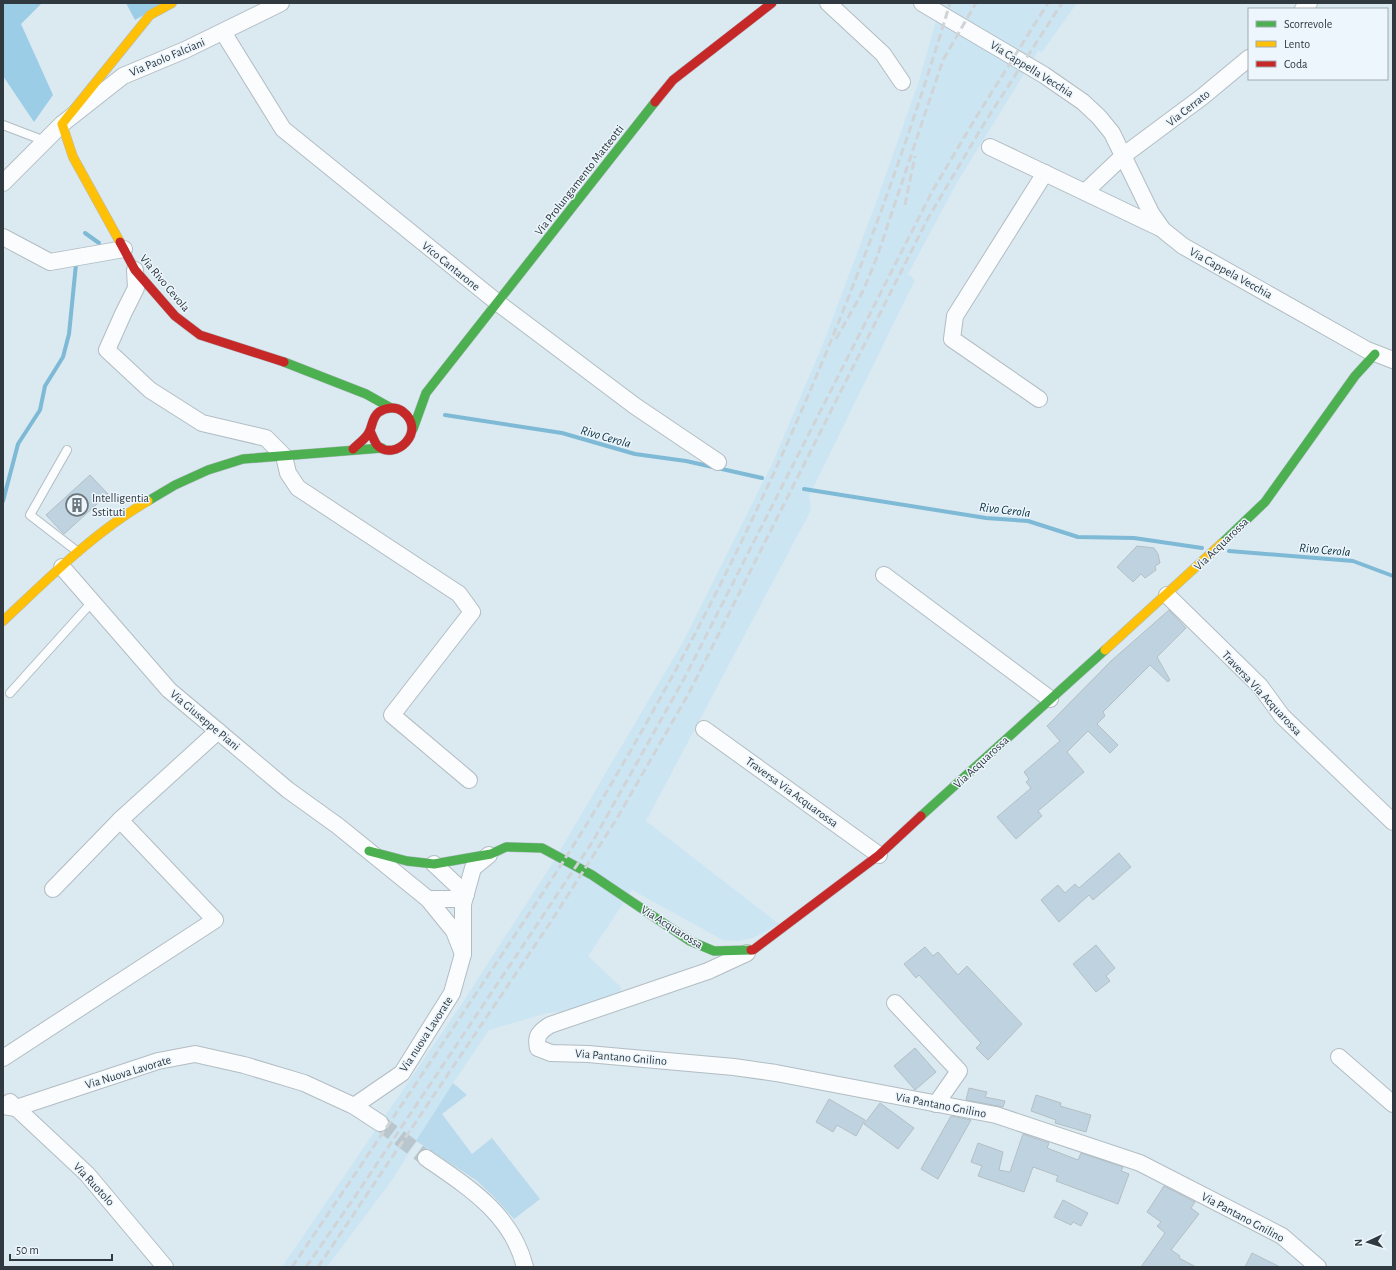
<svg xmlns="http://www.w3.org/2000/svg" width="1396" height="1270" font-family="'Alegreya Sans',sans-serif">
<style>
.built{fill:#cce5f3}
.green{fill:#b8daec}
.forest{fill:#9ccde6}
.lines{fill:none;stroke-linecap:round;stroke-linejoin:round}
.stream{stroke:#7eb9d6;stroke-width:4}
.building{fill:#bed3df;stroke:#b3bfc5}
.street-tunnel{stroke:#b9c6cd;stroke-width:16;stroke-dasharray:16 8;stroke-linecap:butt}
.lane-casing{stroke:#b2bdc3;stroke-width:10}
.street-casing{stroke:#b2bdc3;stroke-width:18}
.fast-casing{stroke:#b2bdc3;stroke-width:10}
.slow-casing{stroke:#b2bdc3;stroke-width:10}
.jam-casing{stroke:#b2bdc3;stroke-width:10}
.lane{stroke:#fafcfd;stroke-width:8}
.street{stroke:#fafcfd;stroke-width:16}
.fast{stroke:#4caf50;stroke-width:9}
.slow{stroke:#ffc107;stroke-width:9}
.jam{stroke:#c62828;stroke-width:9}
.rail{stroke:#d0d4d7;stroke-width:3;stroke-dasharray:8 4;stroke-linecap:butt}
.labels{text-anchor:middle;stroke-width:3;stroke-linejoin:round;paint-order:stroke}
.street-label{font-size:12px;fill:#2f393f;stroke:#ecf6fc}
.poi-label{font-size:12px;fill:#2f393f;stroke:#ecf6fc;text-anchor:start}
.water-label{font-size:13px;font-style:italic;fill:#0d3142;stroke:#ecf6fc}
</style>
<rect width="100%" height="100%" fill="#dbe9f1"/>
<polygon class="built" points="941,3 1077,3 1042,52 1038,51 958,181 908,274 915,280 809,496 811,510 646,821 779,924 753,938 737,941 723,940 632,890 588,956 621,987 621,996 569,1011 547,1013 489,1030 453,1083 392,1180 327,1267 282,1267 461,1005 552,864 683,642 773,462 825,339 877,200 919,81"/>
<polygon class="green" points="453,1083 467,1095 442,1114 472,1154 492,1138 540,1199 514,1219 495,1198 476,1180 416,1141"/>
<g class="forest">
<polygon points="3,3 42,3 21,24 53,95 34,122 3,76"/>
<polygon points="126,3 164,3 135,20"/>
</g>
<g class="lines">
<g class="stream">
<polyline points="85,233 99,243"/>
<polyline points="445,415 562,433 635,454 686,461 762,478"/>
<polyline points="804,489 986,518 1028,521 1078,537 1134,538 1202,548"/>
<polyline points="3,501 18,444 40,410 45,386 63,357 69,334 76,264"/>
<polyline points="1229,551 1353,561 1393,576"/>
</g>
</g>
<g class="building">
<polygon points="90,475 108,494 64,534 46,515"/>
<polygon points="1137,546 1154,548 1158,554 1160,563 1155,566 1156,570 1145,578 1141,574 1133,582 1117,567"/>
<polygon points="1169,610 1186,628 1157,657 1170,680 1168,682 1150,665 1103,712 1105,716 1097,724 1118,745 1110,753 1088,731 1067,752 1084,772 1038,811 1042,816 1016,839 997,817 1031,788 1026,782 1029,779 1024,772 1060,741 1047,726 1111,661"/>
<polygon points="1119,853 1131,867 1093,900 1089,895 1059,922 1041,900 1058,885 1065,893 1075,884 1079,888"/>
<polygon points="1096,945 1115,968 1106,976 1110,981 1096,992 1073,964"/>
<polygon points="925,947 933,956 938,952 958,975 967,966 1022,1024 988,1060 976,1048 981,1043 919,975 916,978 904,964"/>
<polygon points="915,1048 936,1072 915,1090 894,1066"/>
<polygon points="969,1088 987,1092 985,1097 1005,1101 1003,1107 966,1100"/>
<polygon points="1036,1095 1061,1103 1060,1106 1091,1115 1086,1132 1055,1123 1056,1120 1031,1111"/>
<polygon points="829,1099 865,1120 856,1136 837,1125 833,1132 816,1122"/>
<polygon points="880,1103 914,1128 898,1149 864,1124"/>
<polygon points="951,1116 971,1120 938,1179 921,1169"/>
<polygon points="1023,1134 1049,1143 1047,1148 1078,1160 1081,1153 1123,1167 1121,1171 1129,1174 1118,1204 1056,1181 1058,1176 1033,1167 1024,1192 978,1176 982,1166 971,1162 978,1143 1003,1152 999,1170 1010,1172"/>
<polygon points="1164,1186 1195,1202 1191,1208 1199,1214 1171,1250 1180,1256 1179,1258 1196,1267 1141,1267 1165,1233 1157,1226 1161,1222 1147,1212"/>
<polygon points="1063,1200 1088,1213 1081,1226 1073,1222 1071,1225 1054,1217"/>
<polygon points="1252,1253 1280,1267 1245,1267"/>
</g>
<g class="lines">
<polyline class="street-tunnel" points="380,1123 426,1158"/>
<g class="lane-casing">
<g id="lane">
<polyline points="3,125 45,141"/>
<polyline points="67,450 30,515 78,552"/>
<polyline points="10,693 92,602"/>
</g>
</g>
<g class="street-casing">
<g id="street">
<polyline points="828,3 883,54 902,82"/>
<polyline points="922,3 1044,75 1083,102 1099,117 1112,133 1151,213 1163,230 1183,246 1367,350 1393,360"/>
<polyline points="1303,9 1309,3"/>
<polyline points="223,32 283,129 498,303 635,406 718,462"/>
<polyline points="990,147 1160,228"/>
<polyline points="3,183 62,124 123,76 185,50 281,3"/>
<polyline points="1085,192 1124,155 1202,97 1249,58"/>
<polyline points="3,237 50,262 124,249"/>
<polyline points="135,270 136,288 123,314 107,350 150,390 202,423 266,438 284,456 288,473 298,488 459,594 472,612 392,715 469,780"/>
<polyline points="1039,399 952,339 955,316 1045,173"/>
<polyline points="62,567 169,690 288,790 338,826 428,899 454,931 463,954"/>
<polyline points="884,575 1050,699"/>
<polyline points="1167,595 1260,686 1282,716 1393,822"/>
<polyline points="704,729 879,855"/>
<polyline points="434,864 466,894"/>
<polyline points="53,889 120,820 218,731"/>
<polyline points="428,899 453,899 466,894"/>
<path d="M747 953 708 971 550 1025C540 1031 535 1036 538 1048L551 1053 588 1054 734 1067 776 1073 996 1115 1140 1163 1282 1236 1318 1267"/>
<polyline points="895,1003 959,1071 936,1104"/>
<polyline points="1339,1057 1393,1104"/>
<polyline points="3,1058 215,920 120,820"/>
<polyline points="10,1102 87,1174 165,1267"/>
<polyline points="3,1106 16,1108 158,1061 195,1054 244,1065 304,1083 354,1106 380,1123"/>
<polyline points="354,1106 402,1073 452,993 463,954 463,904 473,868 489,855"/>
<path d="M426 1158C468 1187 512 1214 525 1267"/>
</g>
</g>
<g class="fast-casing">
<g id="fast">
<polyline points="284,362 366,394 391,408"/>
<polyline points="413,429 426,393 655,102"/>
<polyline points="148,501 175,485 208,470 243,459 382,448"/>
<polyline points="1222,543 1265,502 1355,376 1375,354"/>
<polyline points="921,816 1105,650"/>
<polyline points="369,851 407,861 434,864 491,854 506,847 542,848 592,875 690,941 714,951 751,950"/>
</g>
</g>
<g class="slow-casing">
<g id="slow">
<polyline points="120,242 73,157 62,124 150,15 172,3"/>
<path d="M3 621C48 579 94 532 148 501"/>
<polyline points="1105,650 1222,543"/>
</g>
</g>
<g class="jam-casing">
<g id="jam">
<polyline points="655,102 673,80 772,3"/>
<polyline points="120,242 135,270 175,316 200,335 284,362"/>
<path d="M353 449C358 444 364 440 368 434 373 427 371 418 379 412 385 408 395 406 402 411 429 431 394 463 377 445 374 441 372 435 370 431"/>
<polyline points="751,950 753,950 879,855 921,816"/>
</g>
</g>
<use href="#lane" class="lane"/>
<use href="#street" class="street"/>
<use href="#fast" class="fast"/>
<use href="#slow" class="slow"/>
<use href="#jam" class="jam"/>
<g class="rail">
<polyline points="905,205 915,156"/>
<polyline points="836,339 863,291 877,257 943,60 976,3"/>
<path d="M292 1267C358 1170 424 1072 489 974 535 905 582 835 624 762 763 524 871 267 950 3"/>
<polyline points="306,1267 352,1201 593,841 685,677 933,190 975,119 1048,3"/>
<polyline points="318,1267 550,923 616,820 689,693 927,220 985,122 1062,3"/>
</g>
</g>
<defs>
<g id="building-ring" transform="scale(1.15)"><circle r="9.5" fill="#ecf6fc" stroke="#6b777d" stroke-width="1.5"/><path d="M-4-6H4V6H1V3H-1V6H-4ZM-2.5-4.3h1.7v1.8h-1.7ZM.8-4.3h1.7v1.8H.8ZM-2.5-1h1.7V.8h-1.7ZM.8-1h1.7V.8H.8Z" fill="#6b777d"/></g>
</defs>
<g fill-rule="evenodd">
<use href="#building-ring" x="77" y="505"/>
</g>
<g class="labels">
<g class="street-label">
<text transform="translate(167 57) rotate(-23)" y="4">Via Paolo Falciani</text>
<text transform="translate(1032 69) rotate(32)" y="4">Via Cappella Vecchia</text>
<text transform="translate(1188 108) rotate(-38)" y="4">Via Cerrato</text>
<text transform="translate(579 180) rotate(-52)" y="4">Via Prolungamento Matteotti</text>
<text transform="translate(451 266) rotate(39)" y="4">Vico Cantarone</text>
<text transform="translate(1231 273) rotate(29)" y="4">Via Cappela Vecchia</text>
<text transform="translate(165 283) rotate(50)" y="4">Via Rivo Cevola</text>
<text transform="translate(1221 544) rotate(-44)" y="4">Via Acquarossa</text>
<text transform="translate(1262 693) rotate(47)" y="4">Traversa Via Acquarossa</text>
<text transform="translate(205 720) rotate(40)" y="4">Via Giuseppe Piani</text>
<text transform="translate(981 762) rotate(-43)" y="4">Via Acquarossa</text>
<text transform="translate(792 792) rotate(36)" y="4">Traversa Via Acquarossa</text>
<text transform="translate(672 927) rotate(32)" y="4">Via Acquarossa</text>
<text transform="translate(426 1034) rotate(-57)" y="4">Via nuova Lavorate</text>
<text transform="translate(621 1057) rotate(5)" y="4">Via Pantano Gnilino</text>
<text transform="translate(128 1072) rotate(-17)" y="4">Via Nuova Lavorate</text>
<text transform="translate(941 1105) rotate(11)" y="4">Via Pantano Gnilino</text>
<text transform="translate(94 1184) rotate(47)" y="4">Via Ruotolo</text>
<text transform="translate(1243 1217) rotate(28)" y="4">Via Pantano Gnilino</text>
</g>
<g class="poi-label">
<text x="92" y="502">Intelligentia<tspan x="92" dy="14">Sstituti</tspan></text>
</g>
<g class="water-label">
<text transform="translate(606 436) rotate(16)" y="5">Rivo Cerola</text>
<text transform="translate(1005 509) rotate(7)" y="5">Rivo Cerola</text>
<text transform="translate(1325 549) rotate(5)" y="5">Rivo Cerola</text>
</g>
</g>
<rect width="1396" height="1270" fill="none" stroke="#2f393f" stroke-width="8"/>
<rect x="1248" y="8" width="140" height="72" fill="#ecf6fc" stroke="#a0aab0"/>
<rect x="1256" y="21" width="20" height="6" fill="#4caf50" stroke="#a0aab0"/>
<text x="1284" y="28" font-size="12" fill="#2f393f">Scorrevole</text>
<rect x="1256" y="41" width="20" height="6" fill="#ffc107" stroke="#a0aab0"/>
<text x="1284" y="48" font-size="12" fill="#2f393f">Lento</text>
<rect x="1256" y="61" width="20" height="6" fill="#c62828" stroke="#a0aab0"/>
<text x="1284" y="68" font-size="12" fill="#2f393f">Coda</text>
<g transform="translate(1368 1242) rotate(266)" stroke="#ecf6fc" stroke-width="3" paint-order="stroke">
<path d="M0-3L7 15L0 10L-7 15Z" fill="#2f393f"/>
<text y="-6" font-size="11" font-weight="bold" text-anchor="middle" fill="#2f393f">N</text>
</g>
<path d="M10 1254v6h102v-6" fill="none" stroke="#2f393f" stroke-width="2"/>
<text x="16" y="1254" font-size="12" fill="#2f393f" stroke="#ecf6fc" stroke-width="3" paint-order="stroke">50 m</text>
</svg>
